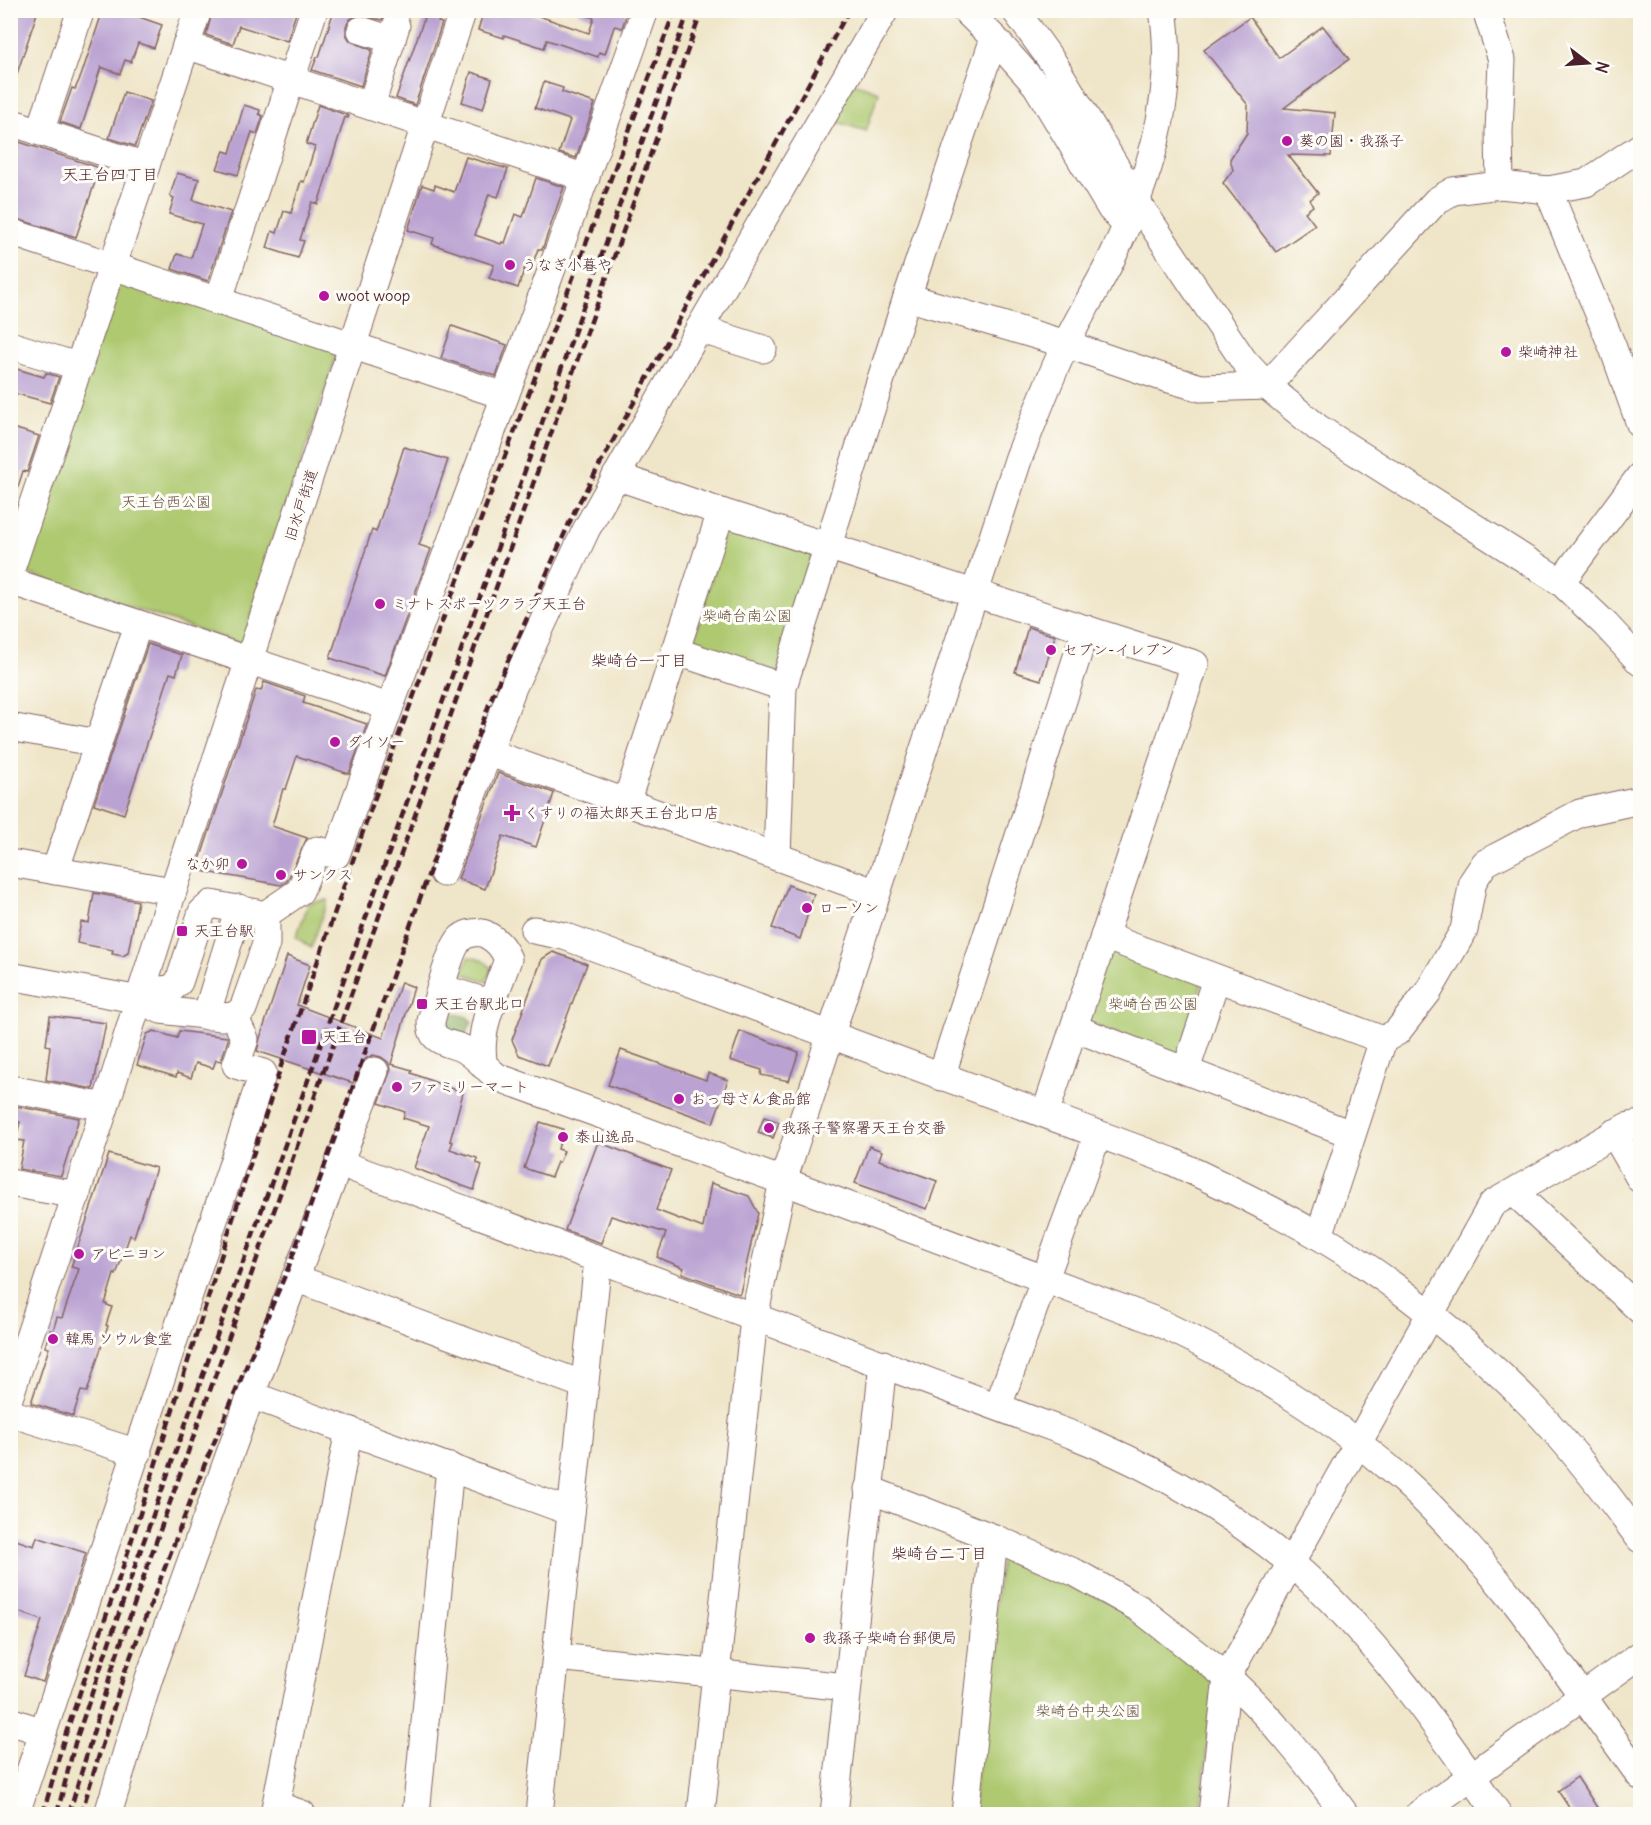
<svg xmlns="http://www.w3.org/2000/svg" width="1651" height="1825" font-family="Delius,'Klee One',sans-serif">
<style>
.green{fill:#aec96f;stroke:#7c744d;stroke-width:1.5}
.forest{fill:#8aad62;stroke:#6a6646;stroke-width:1.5}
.building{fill:#baa2d2}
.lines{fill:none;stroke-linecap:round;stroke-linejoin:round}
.minor-casing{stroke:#846462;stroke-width:29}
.minor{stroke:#fff;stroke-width:27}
.rail{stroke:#4a1f2b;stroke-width:4.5;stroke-dasharray:9 4.5;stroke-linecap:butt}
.poi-dot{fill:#b5179e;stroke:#fdfcf7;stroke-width:2}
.labels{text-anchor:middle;stroke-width:6;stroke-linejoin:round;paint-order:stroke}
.poi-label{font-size:15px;fill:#4a1f2b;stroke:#fdfcf7;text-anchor:start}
.park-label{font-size:15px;fill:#68523f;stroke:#fdfcf7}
.street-label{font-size:15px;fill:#4a1f2b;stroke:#fdfcf7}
.neighbourhood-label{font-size:16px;fill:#4a1f2b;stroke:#fdfcf7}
</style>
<rect width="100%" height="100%" fill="#fdfcf7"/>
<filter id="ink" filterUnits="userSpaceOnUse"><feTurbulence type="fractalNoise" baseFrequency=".0167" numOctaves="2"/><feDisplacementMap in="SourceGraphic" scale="12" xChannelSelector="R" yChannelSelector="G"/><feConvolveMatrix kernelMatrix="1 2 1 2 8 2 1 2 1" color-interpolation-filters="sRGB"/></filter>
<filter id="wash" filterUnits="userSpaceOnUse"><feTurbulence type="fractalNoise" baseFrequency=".008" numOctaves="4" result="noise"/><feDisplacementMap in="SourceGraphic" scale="24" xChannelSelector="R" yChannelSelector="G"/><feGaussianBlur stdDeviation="1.35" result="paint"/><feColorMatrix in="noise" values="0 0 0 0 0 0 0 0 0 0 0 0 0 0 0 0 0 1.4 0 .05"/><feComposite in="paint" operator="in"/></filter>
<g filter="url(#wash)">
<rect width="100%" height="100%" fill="#efe5c8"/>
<g class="green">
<polygon points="854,83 879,92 866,131 831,120"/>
<polygon points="124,280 332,347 336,356 242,644 20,571 117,283"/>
<polygon points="727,525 814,548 780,672 691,649"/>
<polygon points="328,900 311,948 296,937 309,903"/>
<polygon points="1107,950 1203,980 1179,1058 1090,1024 1086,1014"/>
<path d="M469 957C479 957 486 961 492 969L486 981 461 973Z"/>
<polygon points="1009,1553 1134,1615 1214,1683 1200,1814 972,1814 1001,1556"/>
</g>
<polygon class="forest" points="449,1012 467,1017 472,1022 466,1034 460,1036 448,1032 443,1022"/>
<g id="blocks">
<g class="building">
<polygon points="10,10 38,10 13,86 10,85"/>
<polygon points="103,10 141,10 139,17 162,25 154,48 138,43 131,62 125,60 120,74 101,67 81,129 60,122 72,88 75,89 81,76"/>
<polygon points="213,10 297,10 287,41 239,26 233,44 206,35"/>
<polygon points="334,10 385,10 382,20 358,15 350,19 346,26 346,34 350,41 372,50 361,86 312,70 317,57 319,57"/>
<polygon points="484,10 521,10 589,33 594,18 578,13 578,10 628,10 622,28 615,26 614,27 605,54 599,52 598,57 547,40 544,48 504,35 504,38 478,30"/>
<polygon points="426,13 440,17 438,22 442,23 415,105 396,98"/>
<polygon points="1250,17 1279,58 1323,26 1349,59 1284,108 1335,113 1331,156 1288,155 1318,193 1310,200 1313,206 1305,212 1315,225 1276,252 1223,183 1233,170 1230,159 1247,133 1248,105 1204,50"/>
<polygon points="471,72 492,79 483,109 462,102"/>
<polygon points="544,82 563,88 562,92 595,103 576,158 559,153 570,120 535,108"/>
<polygon points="124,92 151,101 135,146 109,138"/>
<polygon points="244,105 260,110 259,114 263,116 257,134 252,132 238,175 217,169 224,151 230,153"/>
<polygon points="318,105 349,116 348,118 345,117 318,204 312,202 300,240 304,241 298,258 267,248 272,231 277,233 284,211 291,213 301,181 304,182 315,147 306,144"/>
<polygon points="10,139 100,168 76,237 10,217"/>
<polygon points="466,157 508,169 498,197 489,194 475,235 501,244 502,242 505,243 515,214 523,217 536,178 564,187 542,250 538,249 532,266 526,264 518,288 489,278 494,265 432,244 434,238 408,230 422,185 434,189 435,185 454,192"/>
<polygon points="177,173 199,179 193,200 231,212 208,281 172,269 177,254 191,258 202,224 169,214 174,198 170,196"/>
<polygon points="452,326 507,345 496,376 441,358"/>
<polygon points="10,367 44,377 46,373 59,377 50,403 10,392"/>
<polygon points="10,427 39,436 27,472 23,471 14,500 10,500"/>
<polygon points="404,447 448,460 419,545 431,549 385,676 330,658 372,530 376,532"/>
<polygon points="1028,627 1055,636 1041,680 1015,672"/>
<polygon points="148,644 182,655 176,675 170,673 124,814 94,804"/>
<polygon points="264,682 305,696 303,703 367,724 349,774 297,756 286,789 283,789 272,826 307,838 287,881 281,885 201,871 198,866 256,690 261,691"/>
<polygon points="498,773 554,793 536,847 503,836 485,889 458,879"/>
<polygon points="788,885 814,894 800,939 772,928"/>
<polygon points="94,893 138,901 128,953 123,956 112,954 113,950 77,943 81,922 89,923"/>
<polygon points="553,952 587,964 548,1066 519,1055 512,1040 542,959"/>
<polygon points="287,956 310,965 297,1005 383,1038 401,982 414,987 391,1064 412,1070 411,1073 463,1093 450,1141 453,1142 450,1149 477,1158 477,1163 482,1165 474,1190 414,1168 429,1126 403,1118 405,1112 379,1103 391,1069 388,1062 381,1057 373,1055 365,1059 353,1083 257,1051 260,1038"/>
<polygon points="50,1016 106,1023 93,1089 46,1080 50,1046 46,1045"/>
<polygon points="154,1031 177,1038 179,1031 227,1037 228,1040 221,1061 216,1060 213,1068 196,1063 191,1078 177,1073 176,1077 137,1065 147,1034"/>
<polygon points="740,1031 799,1052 789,1081 761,1075 762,1070 730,1060"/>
<polygon points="621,1050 706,1080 708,1073 728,1080 713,1123 608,1085"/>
<polygon points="10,1105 79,1118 61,1176 19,1169 24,1141 16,1140 20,1122 10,1121"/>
<polygon points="764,1117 779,1122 773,1138 758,1133"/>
<polygon points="540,1122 563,1129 558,1149 564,1151 559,1163 557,1162 551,1177 524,1168"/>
<polygon points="598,1142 671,1170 656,1210 703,1228 711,1183 749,1196 758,1213 740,1293 739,1294 682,1273 684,1268 657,1257 666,1233 611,1216 601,1243 565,1230"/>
<polygon points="869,1146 882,1151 879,1160 937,1181 927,1209 855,1183"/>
<polygon points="109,1154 156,1168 134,1237 130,1235 116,1275 114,1274 105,1304 112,1307 106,1325 108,1326 87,1392 81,1391 73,1416 31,1403 49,1348 45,1347 50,1330 53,1331 57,1317 62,1318 79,1269 71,1267"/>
<polygon points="37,1537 86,1553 43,1682 24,1676 42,1620 10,1609 10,1538 34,1546"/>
<polygon points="1577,1777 1602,1815 1574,1815 1558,1791"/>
</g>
</g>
</g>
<g filter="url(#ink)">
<use href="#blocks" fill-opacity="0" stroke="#846462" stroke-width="1.5"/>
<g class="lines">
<g class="minor-casing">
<g id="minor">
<polyline points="965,10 994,38 1036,85 1111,209 1126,225"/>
<polyline points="1015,10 1054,64 1137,202 1244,361 1267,386 1318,428 1561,582 1606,625 1640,662"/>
<polyline points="1486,10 1502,60 1499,132 1500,185"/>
<polyline points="361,30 392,40"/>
<polyline points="186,45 586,178"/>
<polyline points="371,106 396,26"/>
<polyline points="10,122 146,166"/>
<polyline points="40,132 81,10"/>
<polyline points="1548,190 1613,348 1640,424"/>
<polyline points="10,232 505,396"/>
<polyline points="907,297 1066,344 1159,376 1201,388 1267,386 1436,201 1453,191 1500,185 1548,190 1586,183 1640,147"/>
<polyline points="218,302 314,10"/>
<polyline points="699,329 763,349"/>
<polyline points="10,345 80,367"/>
<polyline points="616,476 721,512 1195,664 1045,1114"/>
<polyline points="10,572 198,10"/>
<polyline points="10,581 389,707"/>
<polyline points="1561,582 1640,476"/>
<polyline points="675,651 783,687"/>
<polyline points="10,727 98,743"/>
<polyline points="490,753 877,893"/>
<polyline points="626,803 721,512"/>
<polyline points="777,857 783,687 907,297 994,38"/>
<polyline points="10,863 173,891"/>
<polyline points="55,871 138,625"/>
<polyline points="443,873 513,687 586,530 699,329 885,10"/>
<path d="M262 917 300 891 317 850 336 855C437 573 546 294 645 10"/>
<path d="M534 930 564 936 1171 1161C1221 1184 1270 1208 1317 1235 1395 1281 1472 1344 1534 1408 1573 1449 1607 1494 1640 1539"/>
<polyline points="1104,936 1383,1040"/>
<polyline points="10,976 140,1000 161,1010 221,1017 234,1016 243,1009 266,944 266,923 257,913 211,904 202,912 179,982 171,989 160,990 140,1000"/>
<polyline points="441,988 493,1004"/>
<polyline points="206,1016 239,908"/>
<polyline points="1074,1028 1351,1134"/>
<path d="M484 1066C476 1030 497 992 508 959 503 948 498 941 487 935 480 931 468 932 461 938 450 947 436 1005 431 1021 431 1027 432 1034 437 1038 444 1044 456 1045 464 1049 476 1056 486 1068 497 1077L783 1181 1156 1321C1245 1363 1328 1415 1403 1480 1442 1515 1477 1556 1510 1596 1527 1616 1541 1638 1556 1659 1584 1698 1612 1737 1640 1776"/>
<polyline points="1186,1070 1216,979"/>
<path d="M375 1071 339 1163 1073 1435C1151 1466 1226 1509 1291 1563 1374 1634 1437 1726 1498 1814"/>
<polyline points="941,1077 1086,629"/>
<polyline points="10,1089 105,1107"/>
<polyline points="1614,1133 1640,1179"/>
<polyline points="10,1183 77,1195"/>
<polyline points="1514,1192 1640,1310"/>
<polyline points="1319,1236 1383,1040 1397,1032 1428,992 1464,930 1473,881 1485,863 1580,813 1640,800"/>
<polyline points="295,1278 584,1385"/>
<polyline points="10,1395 105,1107 173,891 463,10"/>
<polyline points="251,1395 571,1512"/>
<polyline points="998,1406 1098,1134"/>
<polyline points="10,1413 138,1453"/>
<polyline points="868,1489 994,1538 1076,1573 1140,1609 1227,1677 1492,1204 1626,1127 1640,1124"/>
<polyline points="557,1657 847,1687"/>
<polyline points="10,1721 43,1732"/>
<polyline points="276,1805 302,1814"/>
<polyline points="17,1814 20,1801 263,1073 236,1065 245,1039 234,1016"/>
<polyline points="108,1814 149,1678 251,1395 339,1163"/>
<polyline points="274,1814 349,1430"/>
<polyline points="416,1814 450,1467"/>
<polyline points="539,1814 598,1260"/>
<path d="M701 1814 754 1318 783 1181 1019 457C1034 420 1048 381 1066 344 1079 317 1095 291 1109 264 1147 185 1177 99 1163 10"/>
<polyline points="834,1814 883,1364"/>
<polyline points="965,1814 994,1538"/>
<path d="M1212 1814 1227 1677C1273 1718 1309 1765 1345 1814"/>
<polyline points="1419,1814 1640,1655"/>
</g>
</g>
<use href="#minor" class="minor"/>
<g class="rail">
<polyline points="43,1814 64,1739 126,1558 281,1066 374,800 675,10"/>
<polyline points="57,1814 75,1743 136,1563 689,10"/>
<polyline points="69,1814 113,1666 147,1567 702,10"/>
<polyline points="81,1814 125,1671 204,1466 289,1266 491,699 575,510 849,10"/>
</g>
</g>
</g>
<g class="poi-dot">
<circle cx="1287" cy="141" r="6"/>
<circle cx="510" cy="265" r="6"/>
<circle cx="324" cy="296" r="6"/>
<circle cx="1506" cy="352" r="6"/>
<circle cx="380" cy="604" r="6"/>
<circle cx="1051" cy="650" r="6"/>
<circle cx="335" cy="742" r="6"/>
<path d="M509 804h6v6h6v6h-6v6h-6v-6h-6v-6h6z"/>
<circle cx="242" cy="864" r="6"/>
<circle cx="281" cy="875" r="6"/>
<circle cx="807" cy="908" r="6"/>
<rect x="176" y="925" width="12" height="12" rx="3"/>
<rect x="416" y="998" width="12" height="12" rx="3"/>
<rect x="301" y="1029" width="16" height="16" rx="3"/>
<circle cx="397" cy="1087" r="6"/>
<circle cx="679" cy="1099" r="6"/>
<circle cx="769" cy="1128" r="6"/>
<circle cx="563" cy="1137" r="6"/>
<circle cx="79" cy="1254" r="6"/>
<circle cx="53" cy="1339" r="6"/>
<circle cx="810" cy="1638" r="6"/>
</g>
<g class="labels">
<g class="poi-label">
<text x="1299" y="146">葵の園・我孫子</text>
<text x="522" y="270">うなぎ小暮や</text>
<text x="336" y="301">woot woop</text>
<text x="1518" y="357">柴崎神社</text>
<text x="392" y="609">ミナトスポーツクラブ天王台</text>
<text x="1063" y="655">セブン-イレブン</text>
<text x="347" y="747">ダイソー</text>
<text x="524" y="818">くすりの福太郎天王台北口店</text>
<text x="230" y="869" text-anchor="end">なか卯</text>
<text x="293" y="880">サンクス</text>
<text x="819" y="913">ローソン</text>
<text x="194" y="936">天王台駅</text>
<text x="434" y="1009">天王台駅北口</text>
<text x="322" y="1042">天王台</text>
<text x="409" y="1092">ファミリーマート</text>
<text x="691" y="1104">おっ母さん食品館</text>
<text x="781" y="1133">我孫子警察署天王台交番</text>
<text x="575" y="1142">泰山逸品</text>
<text x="91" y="1259">アビニヨン</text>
<text x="65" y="1344">韓馬 ソウル食堂</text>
<text x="822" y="1643">我孫子柴崎台郵便局</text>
</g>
<g class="park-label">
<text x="166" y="507">天王台西公園</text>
<text x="747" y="621">柴崎台南公園</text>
<text x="1153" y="1009">柴崎台西公園</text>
<text x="1088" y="1716">柴崎台中央公園</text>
</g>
<g class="street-label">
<text transform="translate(301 505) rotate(-72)" y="5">旧水戸街道</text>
</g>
<g class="neighbourhood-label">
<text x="110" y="180">天王台四丁目</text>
<text x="639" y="666">柴崎台一丁目</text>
<text x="939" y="1559">柴崎台二丁目</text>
</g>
</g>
<rect width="1651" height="1825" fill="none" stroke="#fdfcf7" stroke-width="36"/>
<g transform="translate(1588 63) rotate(107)" stroke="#fdfcf7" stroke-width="4.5" paint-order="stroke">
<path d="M0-4.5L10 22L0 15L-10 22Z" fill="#4a1f2b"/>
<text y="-9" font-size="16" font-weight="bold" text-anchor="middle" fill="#4a1f2b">N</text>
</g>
</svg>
